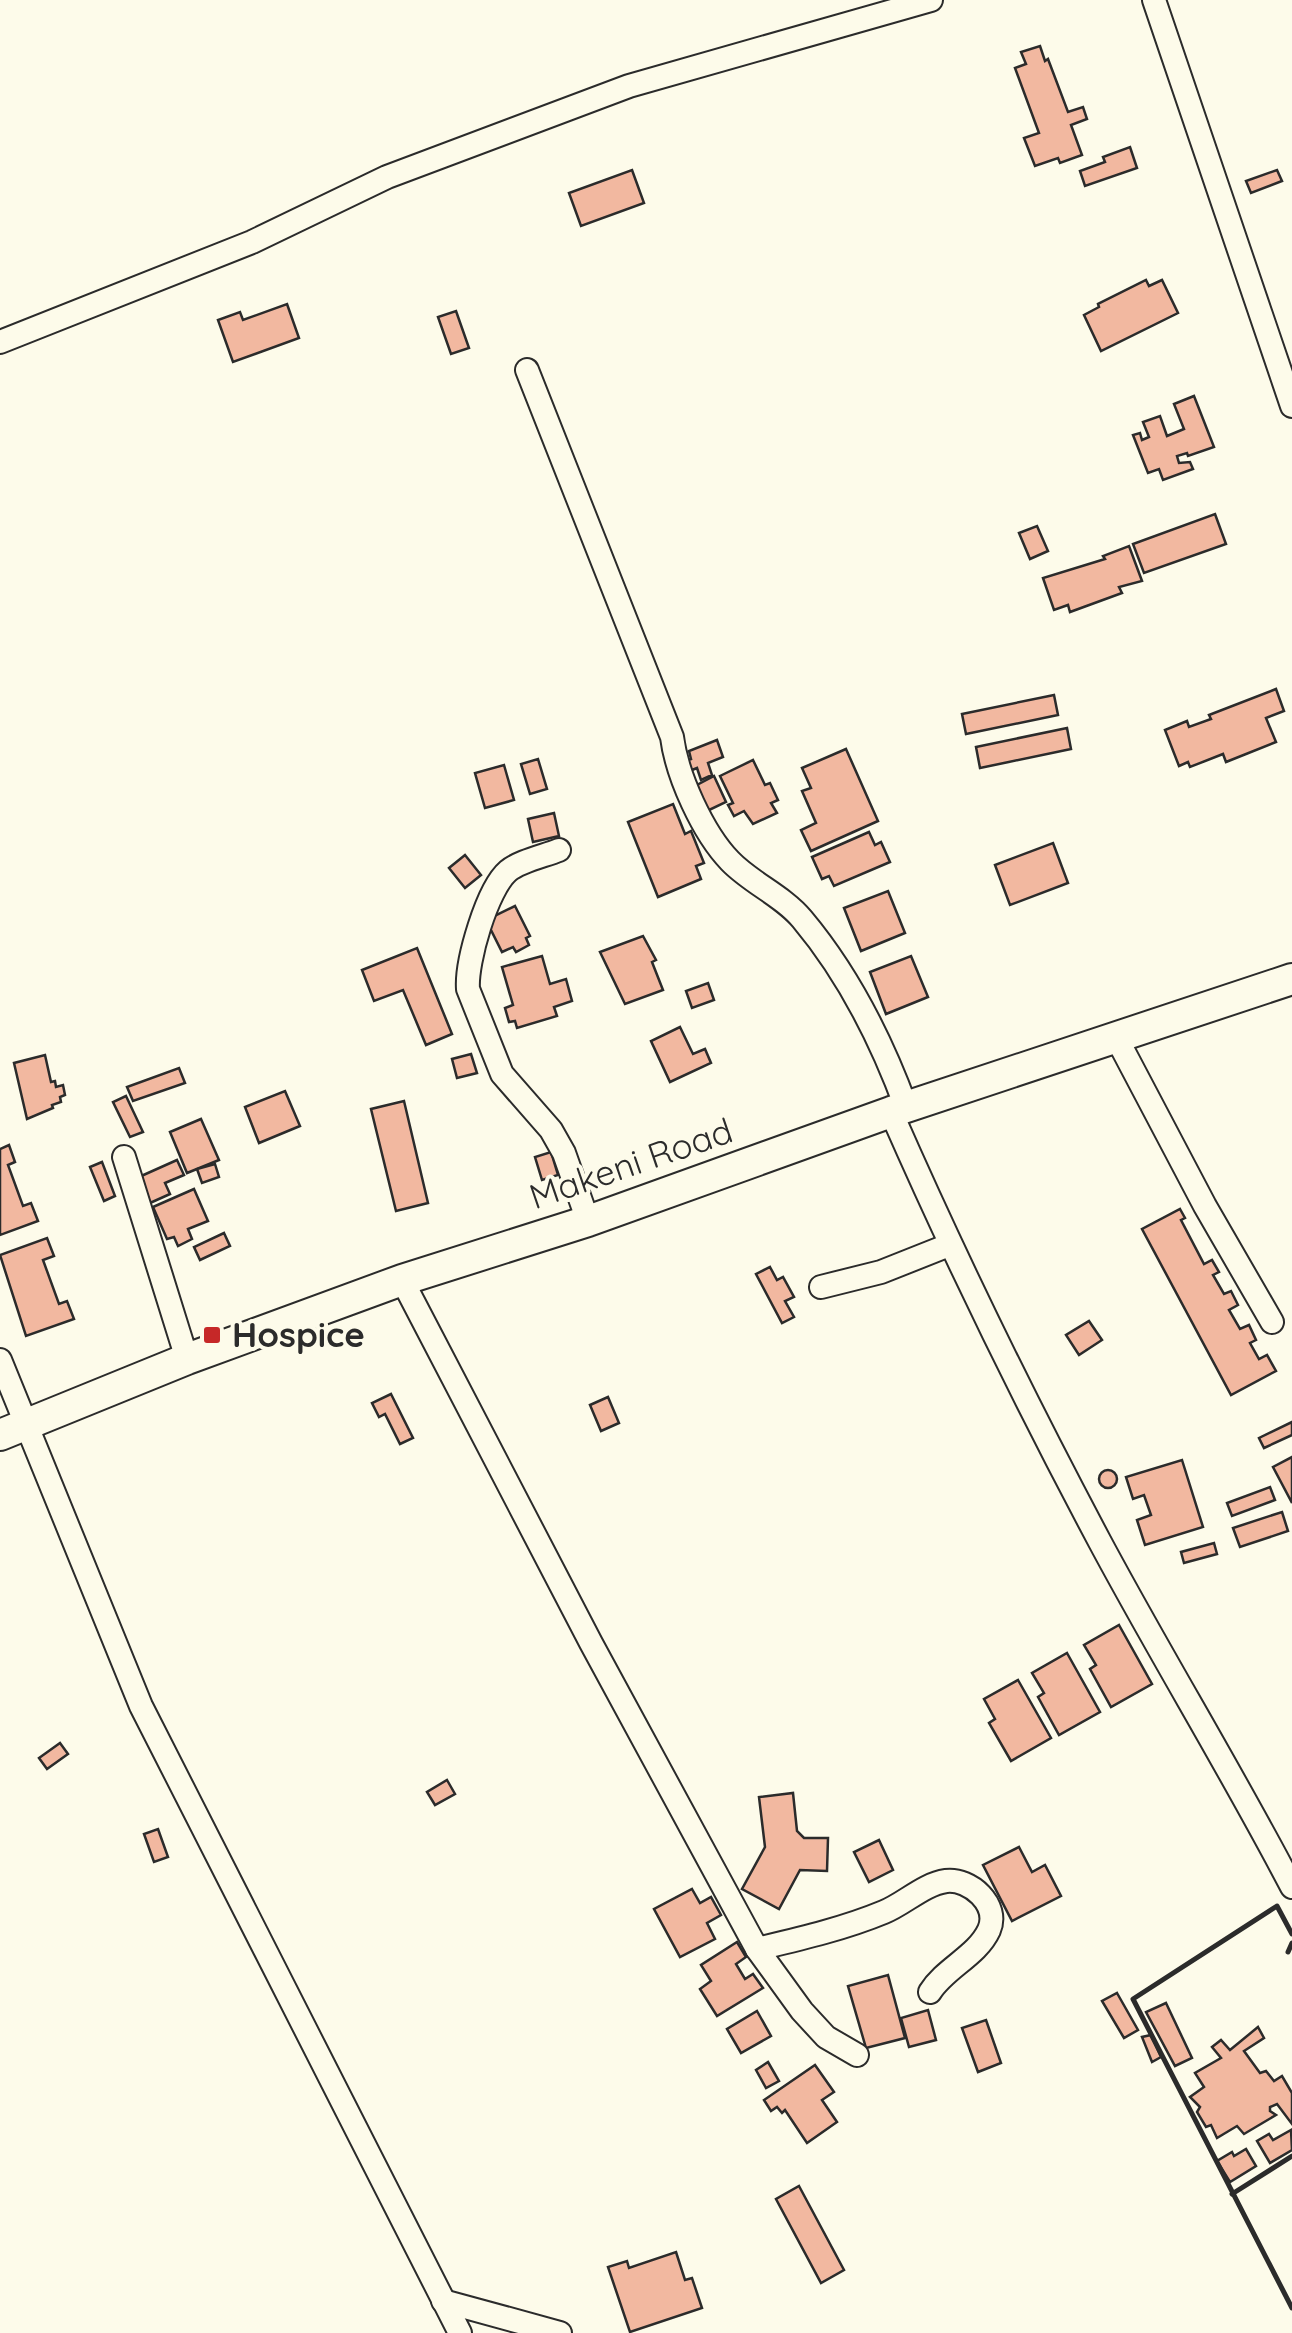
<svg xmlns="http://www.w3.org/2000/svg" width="1292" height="2333" font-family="Quicksand,sans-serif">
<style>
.building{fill:#f2b8a0;stroke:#2b2b2b;stroke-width:2.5}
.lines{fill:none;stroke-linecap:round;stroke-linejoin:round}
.minor-casing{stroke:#2b2b2b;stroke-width:26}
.major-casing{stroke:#2b2b2b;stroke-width:34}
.minor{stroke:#fdfbea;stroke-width:22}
.major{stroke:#fdfbea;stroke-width:30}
.wall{stroke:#2b2b2b;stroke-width:5}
.poi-dot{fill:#c62828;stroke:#fdfbea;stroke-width:4}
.labels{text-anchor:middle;stroke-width:8;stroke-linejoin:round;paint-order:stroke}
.street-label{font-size:35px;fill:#2b2b2b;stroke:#fdfbea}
.poi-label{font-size:35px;font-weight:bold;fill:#2b2b2b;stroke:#fdfbea;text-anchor:start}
</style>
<rect width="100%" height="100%" fill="#fdfbea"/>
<g class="building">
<polygon points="1040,46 1045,61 1048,59 1068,112 1083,107 1087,119 1071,125 1082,155 1060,163 1058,158 1035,166 1024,138 1039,133 1015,68 1026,64 1021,52"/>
<polygon points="1130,147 1137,168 1085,186 1080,171 1105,162 1103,157"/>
<polygon points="632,170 644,203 581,226 569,193"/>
<polygon points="1277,170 1282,181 1251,193 1246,181"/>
<polygon points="1146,280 1149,286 1162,280 1178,313 1101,351 1084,315 1099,307 1098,304"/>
<polygon points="287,304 299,338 233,362 218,320 240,312 243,320"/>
<polygon points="456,311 469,348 451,354 438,317"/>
<polygon points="1194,396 1214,447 1188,456 1187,453 1177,456 1179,463 1190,462 1193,469 1163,480 1159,469 1148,473 1133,435 1140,433 1142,440 1149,437 1143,422 1160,416 1167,436 1184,429 1174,404"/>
<polygon points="1215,514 1226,544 1144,573 1133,544"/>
<polygon points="1037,526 1048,551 1030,559 1019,533"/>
<polygon points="1129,546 1142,581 1119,587 1122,593 1070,612 1068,605 1054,610 1043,578 1105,559 1103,556"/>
<polygon points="1276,689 1284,711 1266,718 1276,742 1226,762 1223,754 1190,767 1188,762 1179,766 1165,730 1187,721 1189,727 1211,719 1209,715"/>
<polygon points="1054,695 1058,715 966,734 962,714"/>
<polygon points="1067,728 1071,749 980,768 976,747"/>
<polygon points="717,740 723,757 708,763 712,775 701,780 697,768 687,772 683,761 691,759 689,751"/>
<polygon points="846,749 878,821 811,851 801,830 816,823 802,791 811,788 802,768"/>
<polygon points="538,759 547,789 530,794 521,764"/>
<polygon points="753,760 765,785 770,783 778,800 771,803 777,813 753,824 744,811 734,816 728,805 733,803 720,776"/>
<polygon points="504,765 514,800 485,808 475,773"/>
<polygon points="714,776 726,802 707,811 695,786"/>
<polygon points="673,804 685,834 691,831 704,863 696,866 701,879 658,897 628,822"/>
<polygon points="554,813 559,836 533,842 528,819"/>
<polygon points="869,832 875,845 881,842 890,862 834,886 829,876 822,879 812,857"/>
<polygon points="1053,843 1068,883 1010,905 995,865"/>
<polygon points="465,855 481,875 465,888 449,868"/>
<polygon points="888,891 905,933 861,951 844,908"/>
<polygon points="515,906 530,936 526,938 529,945 516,952 513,947 502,952 486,920"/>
<polygon points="643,936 656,960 652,962 663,990 625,1004 600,952"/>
<polygon points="417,948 452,1034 426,1045 403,990 374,1001 362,970"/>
<polygon points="542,956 550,984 566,979 572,1001 554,1007 557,1016 517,1028 515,1021 509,1022 505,1008 513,1005 502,967"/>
<polygon points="911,956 928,997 886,1014 870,972"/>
<polygon points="708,983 714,1000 692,1008 686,991"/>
<polygon points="680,1027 693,1054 705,1049 711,1063 670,1082 651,1041"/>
<polygon points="471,1054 477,1073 457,1078 452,1059"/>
<polygon points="45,1055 51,1082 55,1081 56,1087 63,1085 65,1095 60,1097 61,1102 52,1105 53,1108 27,1119 14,1063"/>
<polygon points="179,1068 185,1083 133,1101 127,1087"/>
<polygon points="285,1091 300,1126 259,1143 245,1107"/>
<polygon points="126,1096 143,1132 130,1137 113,1102"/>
<polygon points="404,1101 428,1203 396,1211 371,1109"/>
<polygon points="201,1119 219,1160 187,1173 170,1132"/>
<polygon points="9,1145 15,1162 8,1165 23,1206 31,1203 38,1221 0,1235 0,1149"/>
<polygon points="551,1152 558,1175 542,1180 535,1157"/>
<polygon points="177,1160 184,1175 165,1183 170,1194 150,1203 139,1177"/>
<polygon points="102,1162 115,1196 104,1201 90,1167"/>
<polygon points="215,1164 219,1177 202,1183 197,1169"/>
<polygon points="194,1189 208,1221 188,1229 192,1239 178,1246 174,1237 167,1239 153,1207"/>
<polygon points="1180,1209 1185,1218 1181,1220 1204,1264 1212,1260 1219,1272 1213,1275 1224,1294 1231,1291 1238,1305 1229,1310 1240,1329 1249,1325 1256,1340 1250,1343 1259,1359 1267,1355 1276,1371 1231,1395 1142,1229"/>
<polygon points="224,1233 230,1246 200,1260 194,1247"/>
<polygon points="47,1238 54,1256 43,1260 59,1304 67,1301 74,1319 26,1336 0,1255"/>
<polygon points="770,1267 777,1280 783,1277 794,1297 785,1301 794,1317 782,1323 756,1274"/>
<polygon points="1089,1321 1102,1340 1079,1355 1066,1335"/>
<polygon points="391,1394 413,1438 400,1444 385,1414 379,1417 372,1403"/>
<polygon points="608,1397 619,1423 601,1431 590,1405"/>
<polygon points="1292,1422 1292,1435 1264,1448 1259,1438"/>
<polygon points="1292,1457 1292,1503 1273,1467"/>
<polygon points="1182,1460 1203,1527 1145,1545 1137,1520 1151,1515 1144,1495 1133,1499 1126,1477"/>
<circle cx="1108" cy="1479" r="9"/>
<polygon points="1270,1487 1275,1500 1232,1516 1227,1503"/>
<polygon points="1282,1512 1288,1531 1240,1547 1233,1528"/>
<polygon points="1214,1543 1217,1554 1184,1563 1181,1552"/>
<polygon points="1119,1625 1152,1684 1111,1707 1090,1669 1096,1665 1084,1645"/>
<polygon points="1067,1653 1100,1712 1059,1735 1038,1697 1044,1693 1032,1673"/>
<polygon points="1018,1680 1051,1738 1011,1761 989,1723 995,1719 984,1699"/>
<polygon points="60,1743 68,1754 47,1769 39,1758"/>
<polygon points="447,1780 455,1794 435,1805 427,1792"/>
<polygon points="793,1793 797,1831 804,1838 828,1838 827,1871 800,1870 779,1909 742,1889 765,1847 759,1797"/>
<polygon points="158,1829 168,1857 154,1862 144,1834"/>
<polygon points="879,1840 893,1870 869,1882 854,1852"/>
<polygon points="1019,1847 1032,1872 1045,1865 1061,1896 1012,1921 983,1865"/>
<polygon points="692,1889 700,1903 711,1897 721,1915 707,1923 715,1939 680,1957 654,1909"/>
<polygon points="737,1942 746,1957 736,1964 745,1979 753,1974 763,1988 717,2016 700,1989 711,1981 701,1965"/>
<polygon points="888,1975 905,2038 866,2048 848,1986"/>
<polygon points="1117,1993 1138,2030 1124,2038 1102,2001"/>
<polygon points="1166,2003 1192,2058 1175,2066 1146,2012"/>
<polygon points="928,2010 936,2040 909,2047 901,2018"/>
<polygon points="757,2011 771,2036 741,2053 727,2029"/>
<polygon points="986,2020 1001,2063 978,2072 962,2028"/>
<polygon points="1258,2027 1264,2038 1244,2051 1260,2073 1266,2071 1274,2081 1282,2076 1292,2093 1292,2124 1277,2104 1270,2107 1270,2111 1276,2115 1244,2134 1237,2126 1217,2138 1211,2125 1206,2127 1197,2112 1200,2107 1190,2097 1204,2087 1195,2073 1221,2058 1212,2047 1221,2040 1230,2050"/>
<polygon points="1151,2035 1161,2057 1152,2062 1142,2037"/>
<polygon points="768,2062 779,2081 766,2088 756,2070"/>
<polygon points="815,2065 834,2092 822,2100 837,2122 807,2143 785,2110 782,2113 777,2107 771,2111 764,2100"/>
<polygon points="1291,2130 1292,2150 1270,2163 1257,2141 1269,2134 1273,2140"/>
<polygon points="1246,2149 1256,2166 1230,2182 1217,2161 1232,2152 1234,2156"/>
<polygon points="799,2186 844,2270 821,2283 776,2199"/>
<polygon points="676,2252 685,2280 692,2278 702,2308 630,2332 608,2267 627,2261 629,2268"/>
</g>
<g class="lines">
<g class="minor-casing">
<g id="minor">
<polyline points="1154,0 1292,406"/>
<polyline points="0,342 252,242 387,177 629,86 931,0"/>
<path d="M527 370 672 737C677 776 703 833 730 861 751 883 783 896 802 919 849 975 881 1039 906 1107"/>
<path d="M559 850C544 856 520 861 508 871 487 889 466 962 468 989L502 1074 551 1130 564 1153 588 1221"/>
<polyline points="1116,1037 1205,1206 1272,1322"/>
<path d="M891 1112C955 1258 1025 1401 1100 1542 1162 1658 1231 1770 1292 1887"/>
<polyline points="124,1157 187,1359"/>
<polyline points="402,1280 591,1643 757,1949 802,2011 826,2037 857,2055"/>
<polyline points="821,1287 881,1272 949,1245"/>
<polyline points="0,1360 141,1706 460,2333"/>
<path d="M757 1949C799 1939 843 1929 884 1912 904 1904 924 1884 946 1881 970 1878 1000 1905 989 1930 977 1956 945 1968 930 1992"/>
<polyline points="443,2301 560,2333"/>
</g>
</g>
<g class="major-casing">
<polyline id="major" points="0,1435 187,1359 402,1280 588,1221 891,1112 1292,979"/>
</g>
<use href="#minor" class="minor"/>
<use href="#major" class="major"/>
<g class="wall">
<polyline points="1292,1934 1277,1906 1133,1999 1292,2308"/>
<polyline points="1288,1952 1292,1943"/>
<polyline points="1232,2194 1292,2156"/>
</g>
</g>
<rect class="poi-dot" x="202" y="1325" width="20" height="20" rx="5"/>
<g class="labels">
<g class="street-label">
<text transform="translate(631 1164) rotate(-19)" y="12">Makeni Road</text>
</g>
<g class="poi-label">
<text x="232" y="1347">Hospice</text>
</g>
</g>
</svg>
